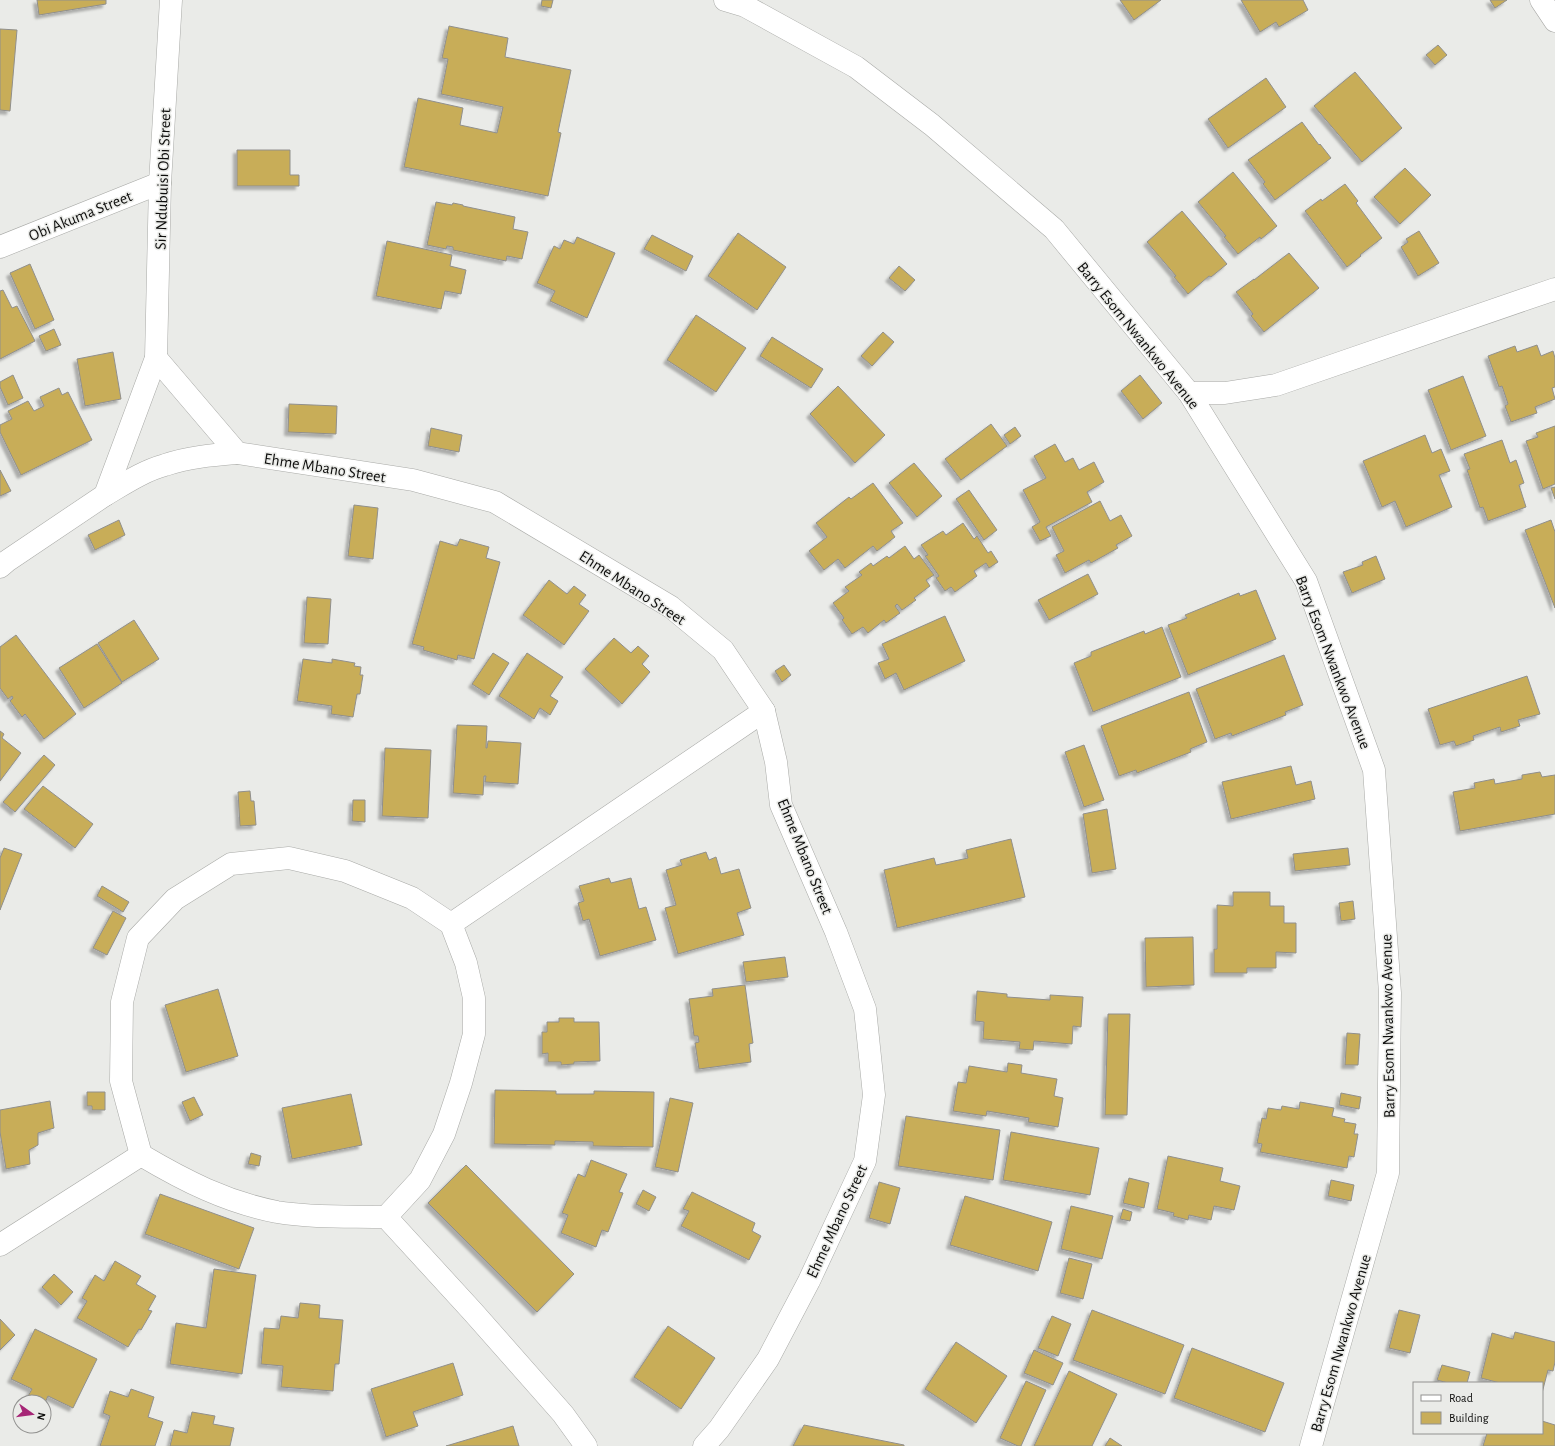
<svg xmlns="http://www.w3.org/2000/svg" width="1555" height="1446" font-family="'Alegreya Sans',sans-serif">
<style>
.building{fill:#c8ad59;stroke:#908f8c;filter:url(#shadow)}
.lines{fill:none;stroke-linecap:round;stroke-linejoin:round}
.minor-casing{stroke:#a9aaa7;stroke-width:23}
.minor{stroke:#fff;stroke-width:22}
.labels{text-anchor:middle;stroke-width:3;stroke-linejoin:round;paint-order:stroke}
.street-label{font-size:16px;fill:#0d0d0c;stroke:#eaebe8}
</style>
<defs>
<filter id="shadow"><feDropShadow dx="-3.5" dy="3.5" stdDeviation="1" flood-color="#0004"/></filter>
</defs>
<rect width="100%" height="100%" fill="#eaebe8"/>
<g class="building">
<polygon points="37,0 106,0 106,4 39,15"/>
<polygon points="542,0 553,0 551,8 541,6"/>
<polygon points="1120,0 1161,0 1134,20"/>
<polygon points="1241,0 1303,0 1308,10 1279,27 1276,22 1260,32"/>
<polygon points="1490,0 1507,0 1495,8"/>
<polygon points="449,26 508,38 505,57 571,70 558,132 561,133 548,196 404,167 418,98 463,108 460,125 497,133 503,107 441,94 448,59 442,58"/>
<polygon points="0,29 17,30 10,111 0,110"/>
<polygon points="1438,45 1447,55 1435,65 1426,55"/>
<polygon points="1355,72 1402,128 1362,162 1314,106"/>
<polygon points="1266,78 1286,107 1228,148 1208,119"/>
<polygon points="1302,122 1319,145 1320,144 1331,158 1275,200 1263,184 1265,182 1248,160"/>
<polygon points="237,150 290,150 290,175 299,175 299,186 237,186"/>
<polygon points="1405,168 1431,195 1400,224 1374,197"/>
<polygon points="1233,172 1277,226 1261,239 1260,237 1238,254 1224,237 1226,236 1198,202"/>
<polygon points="1345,184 1358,201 1356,203 1382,238 1360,255 1361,256 1347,267 1305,211 1321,199 1322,201"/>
<polygon points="436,202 452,205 453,203 463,205 463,206 515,217 513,229 528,232 522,259 507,256 506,261 453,250 453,247 447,246 446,249 427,245"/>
<polygon points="1182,211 1227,264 1211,277 1209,276 1188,294 1174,277 1176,276 1147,242"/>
<polygon points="1419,231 1439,263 1418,276 1401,247 1408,242 1406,239"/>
<polygon points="738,233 786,267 757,310 708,276"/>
<polygon points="652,235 693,256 686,271 644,249"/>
<polygon points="577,237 615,253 587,318 550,301 555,291 537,283 554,246 560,249 564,240 574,244"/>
<polygon points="387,241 452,255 450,266 466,270 461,294 445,291 441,309 376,296"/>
<polygon points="1289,253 1319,288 1264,332 1251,316 1253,314 1236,292 1254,279 1254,280"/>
<polygon points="30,264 54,320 35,329 10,273"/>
<polygon points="899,266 915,280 905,291 889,278"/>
<polygon points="3,290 12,308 17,306 35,341 0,359 0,291"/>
<polygon points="696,315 746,348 716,392 667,360"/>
<polygon points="54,329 61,345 46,351 39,336"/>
<polygon points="883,332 894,342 872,366 861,356"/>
<polygon points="772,337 823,369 811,388 760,356"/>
<polygon points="1537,345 1541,356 1553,351 1555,358 1555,387 1552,388 1555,399 1535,407 1537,413 1511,422 1505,406 1508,404 1502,386 1499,387 1488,356 1515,346 1517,352"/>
<polygon points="113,352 121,399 85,406 77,359"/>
<polygon points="13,375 23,398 8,405 0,387 0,382"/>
<polygon points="1140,375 1162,403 1143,419 1121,391"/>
<polygon points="1463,376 1486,436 1451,450 1428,390"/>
<polygon points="838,386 885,435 855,463 810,414"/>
<polygon points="59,388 62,395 68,392 92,440 21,475 0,432 0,425 12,419 8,411 28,401 34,411 44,406 40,397"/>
<polygon points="289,404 337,406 336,434 288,432"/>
<polygon points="991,424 1007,446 961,480 945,459"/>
<polygon points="1555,426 1555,484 1543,489 1526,441 1538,437 1536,433"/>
<polygon points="1015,427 1021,436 1010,444 1004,435"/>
<polygon points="431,428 462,435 459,452 428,446"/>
<polygon points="1425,435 1432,453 1441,449 1450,471 1439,475 1452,507 1406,527 1395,501 1382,507 1363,461"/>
<polygon points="1502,440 1510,463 1516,460 1524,483 1519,485 1526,507 1488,521 1483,507 1480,508 1467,470 1470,469 1464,454"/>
<polygon points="1055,444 1065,462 1073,458 1079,470 1094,462 1104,482 1087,492 1092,502 1046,527 1051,536 1040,541 1032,527 1040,522 1023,490 1046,478 1034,456"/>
<polygon points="914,463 942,496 917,517 889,483"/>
<polygon points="0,470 11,491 0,496"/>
<polygon points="873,483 903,523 891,531 895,537 877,551 873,546 845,568 838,559 824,570 809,551 827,537 816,523 849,497 851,499"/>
<polygon points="1555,487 1555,499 1551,488"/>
<polygon points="969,490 997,530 984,540 956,499"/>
<polygon points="1100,501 1110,521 1121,515 1132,536 1116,545 1118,548 1091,563 1089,560 1065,573 1056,555 1064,551 1052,527"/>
<polygon points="354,505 378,508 373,559 348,556"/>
<polygon points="119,520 125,535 95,550 88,535"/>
<polygon points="1551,520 1555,532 1555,608 1525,530"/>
<polygon points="963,523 974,539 977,536 988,553 991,551 998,562 989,568 986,563 974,571 977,576 955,592 951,587 945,591 936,578 939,576 925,556 928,555 921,545 943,531 946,535"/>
<polygon points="460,539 489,547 486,558 500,562 474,659 458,655 457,660 423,650 424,647 412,644 440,541 457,546"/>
<polygon points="905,546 914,559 919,555 934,575 926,580 930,586 914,598 916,600 902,610 897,604 895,606 900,613 886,623 884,620 868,633 863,627 852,634 842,620 844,618 833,603 849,591 845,587 862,575 859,572 871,563 873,566 887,556 889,558"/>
<polygon points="1376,556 1385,579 1352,593 1343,572 1363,565 1362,562"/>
<polygon points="1088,574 1098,594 1049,620 1038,600"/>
<polygon points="549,580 567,594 574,586 586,595 579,604 589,611 564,645 523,615"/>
<polygon points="1256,590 1276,639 1188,675 1168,625 1187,618 1185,615 1239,593 1240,596"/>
<polygon points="307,597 331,599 328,644 304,643"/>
<polygon points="945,616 965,661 904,690 896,673 885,679 878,663 889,659 882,644"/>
<polygon points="134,620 159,659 122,682 98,643"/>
<polygon points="1162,627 1181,677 1093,712 1074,663 1091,656 1091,652 1144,631 1145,634"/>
<polygon points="16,635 76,714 44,739 25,714 22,717 10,701 13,698 12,696 8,699 0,688 0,647"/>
<polygon points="614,638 631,653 638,646 649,656 642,664 650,672 622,704 585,669"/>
<polygon points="97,644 122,683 84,708 59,668"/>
<polygon points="493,653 509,663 489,695 472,684"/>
<polygon points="527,653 563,677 550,696 558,701 550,715 540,708 534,719 499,696"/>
<polygon points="1284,655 1303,705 1285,712 1286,715 1232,736 1231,733 1215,739 1196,689"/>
<polygon points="303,659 332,663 332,659 355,663 354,666 361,667 360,675 363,675 360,694 357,694 353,717 331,714 332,706 297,701"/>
<polygon points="784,665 791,675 782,682 775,671"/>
<polygon points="1527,676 1540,714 1518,720 1520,726 1501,732 1500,727 1473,736 1474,740 1456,746 1454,741 1440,745 1428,709"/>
<polygon points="1189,692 1207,742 1190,749 1191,752 1137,773 1136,770 1119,776 1101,726"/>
<polygon points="457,725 487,726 486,748 487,748 488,741 521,743 518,784 485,782 486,776 484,776 483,795 453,793"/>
<polygon points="0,731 4,734 2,738 21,753 0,781"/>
<polygon points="1084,745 1104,800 1084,807 1065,752"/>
<polygon points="385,748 431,750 428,818 382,816"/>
<polygon points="44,755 55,765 15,812 3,802"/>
<polygon points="1291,766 1296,785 1311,781 1315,799 1231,819 1222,782"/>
<polygon points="1540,772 1542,777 1555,775 1555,814 1460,831 1453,792 1475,788 1474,783 1494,779 1495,784 1522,779 1522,775"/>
<polygon points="43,786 93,824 75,848 24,809"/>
<polygon points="250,791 251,801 254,801 256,825 240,826 238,792"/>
<polygon points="353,800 365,800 365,822 352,821"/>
<polygon points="1107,809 1116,869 1092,873 1083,814"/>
<polygon points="1011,839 1025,897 897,928 884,870 934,858 936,865 968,858 966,850"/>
<polygon points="4,848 22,854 0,910 0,858"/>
<polygon points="1348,848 1350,865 1295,871 1293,854"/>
<polygon points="706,852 709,860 716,857 721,874 739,869 751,908 737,913 744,935 678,954 665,908 676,905 666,870 682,865 680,860"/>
<polygon points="609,878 611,883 631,878 639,909 646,907 656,940 600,956 589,919 583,921 578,903 584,901 579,886"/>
<polygon points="102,886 129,902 123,912 97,896"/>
<polygon points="1233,892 1270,892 1270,906 1284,906 1284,923 1296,923 1296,953 1276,952 1276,968 1247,968 1247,973 1214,973 1214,949 1217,949 1217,905 1233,906"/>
<polygon points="1353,901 1355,919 1341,921 1339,903"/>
<polygon points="113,911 126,918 107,955 93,948"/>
<polygon points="1193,937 1194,985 1146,987 1145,938"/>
<polygon points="785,957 788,977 746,982 743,962"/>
<polygon points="745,985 753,1043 749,1044 751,1062 699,1069 695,1043 699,1042 698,1036 694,1036 689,999 713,996 712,989"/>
<polygon points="218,989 238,1056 186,1072 165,1005"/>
<polygon points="977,991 1007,994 1007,997 1050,1000 1050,995 1083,997 1081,1027 1073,1026 1072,1044 1034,1041 1033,1050 1019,1049 1020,1042 983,1039 984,1022 975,1021"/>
<polygon points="1108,1014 1130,1014 1127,1115 1105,1115"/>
<polygon points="559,1018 574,1018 574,1022 599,1022 600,1061 574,1062 574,1064 561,1065 561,1062 548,1062 548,1053 542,1054 542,1032 547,1032 547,1022 559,1022"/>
<polygon points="1347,1033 1360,1034 1358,1065 1345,1065"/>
<polygon points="1008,1063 1022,1065 1021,1073 1057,1079 1054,1096 1063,1098 1058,1127 1028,1122 1029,1118 987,1111 986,1116 953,1111 958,1082 966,1083 969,1066 1007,1072"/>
<polygon points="495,1090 556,1091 556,1094 594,1094 594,1091 654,1092 653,1147 593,1146 593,1142 555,1141 555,1145 494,1144"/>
<polygon points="87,1092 105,1092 105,1110 92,1110 92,1106 87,1106"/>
<polygon points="1341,1093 1361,1097 1359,1109 1339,1105"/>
<polygon points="351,1094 362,1145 292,1159 282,1108"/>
<polygon points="194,1097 203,1115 190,1121 182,1102"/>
<polygon points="670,1098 693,1103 678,1172 655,1167"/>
<polygon points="50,1101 54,1128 38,1133 38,1145 29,1150 30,1164 6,1169 0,1132 0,1110"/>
<polygon points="1300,1102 1334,1108 1332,1116 1345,1119 1344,1122 1356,1124 1354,1134 1358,1134 1354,1157 1349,1156 1347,1168 1260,1152 1262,1144 1257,1143 1262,1118 1266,1119 1268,1108 1281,1110 1282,1106 1299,1109"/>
<polygon points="906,1116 1000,1130 993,1180 898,1166"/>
<polygon points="1011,1132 1099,1148 1090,1195 1003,1180"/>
<polygon points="251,1153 261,1156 259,1166 248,1164"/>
<polygon points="1168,1156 1223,1168 1220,1181 1240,1186 1234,1210 1214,1206 1211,1220 1189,1215 1188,1220 1173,1216 1174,1213 1157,1209"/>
<polygon points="591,1160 627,1174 619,1192 623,1193 608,1232 602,1230 596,1247 561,1233 568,1215 562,1213 578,1174 585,1177"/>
<polygon points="466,1165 574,1274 537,1312 428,1203"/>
<polygon points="1129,1178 1149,1183 1144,1208 1123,1203"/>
<polygon points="1331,1180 1354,1185 1351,1201 1328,1196"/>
<polygon points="879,1182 900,1188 890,1224 869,1218"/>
<polygon points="643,1190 656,1197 649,1211 636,1204"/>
<polygon points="692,1192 755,1223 752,1231 761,1236 749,1260 681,1226 689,1211 683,1209"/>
<polygon points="160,1194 254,1228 239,1269 145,1234"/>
<polygon points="965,1196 1052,1222 1038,1271 950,1245"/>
<polygon points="1071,1206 1113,1216 1102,1259 1061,1249"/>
<polygon points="1123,1209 1132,1212 1130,1221 1120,1219"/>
<polygon points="1069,1258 1092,1264 1083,1299 1060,1293"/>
<polygon points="115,1261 141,1276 136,1284 156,1296 148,1310 152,1311 141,1330 139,1329 128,1347 77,1318 87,1301 82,1298 95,1275 104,1281"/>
<polygon points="214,1269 256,1275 242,1374 170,1364 176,1323 206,1328"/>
<polygon points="54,1274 73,1292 61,1305 42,1287"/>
<polygon points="300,1303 320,1305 319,1318 343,1320 339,1364 335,1364 333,1391 281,1387 283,1366 261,1364 264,1328 279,1329 281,1316 298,1318"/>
<polygon points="1092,1310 1184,1345 1165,1394 1073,1360"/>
<polygon points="1399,1310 1420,1315 1410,1353 1389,1348"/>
<polygon points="1052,1316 1071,1324 1058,1356 1038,1348"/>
<polygon points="0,1319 15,1335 0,1350"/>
<polygon points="668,1326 715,1358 681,1409 634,1377"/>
<polygon points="35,1329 97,1359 73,1408 48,1396 44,1405 44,1402 36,1402 27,1398 32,1389 11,1379"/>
<polygon points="1515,1332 1555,1342 1555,1362 1553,1371 1548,1370 1542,1393 1542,1383 1500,1383 1481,1378 1492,1333 1513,1339"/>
<polygon points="956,1342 1007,1376 976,1423 925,1389"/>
<polygon points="1192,1348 1284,1383 1265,1432 1174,1398"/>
<polygon points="1034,1350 1063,1363 1053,1385 1024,1373"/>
<polygon points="453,1363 463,1395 413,1412 418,1426 386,1437 371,1389"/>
<polygon points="1442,1365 1470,1372 1467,1383 1448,1383 1437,1380"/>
<polygon points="1069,1371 1117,1394 1092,1446 1034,1446"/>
<polygon points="1026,1381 1046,1390 1021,1446 1018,1446 1000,1438"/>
<polygon points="131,1389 154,1397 148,1417 163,1422 155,1446 100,1446 110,1416 103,1413 110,1391 128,1397"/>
<polygon points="192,1412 215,1416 213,1424 234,1428 230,1446 170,1446 174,1430 187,1433"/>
<polygon points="1542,1421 1555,1425 1555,1446 1483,1446 1487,1433 1542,1433"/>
<polygon points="804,1425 904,1445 904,1446 793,1446"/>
<polygon points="513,1426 519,1446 446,1446"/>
<polygon points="1110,1438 1122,1446 1105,1446"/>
</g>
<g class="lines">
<g class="minor-casing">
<g id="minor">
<polyline points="725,0 745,6 856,67 932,125 1054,229 1189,393 1306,581 1374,770 1390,993 1388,1173 1311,1446"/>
<polyline points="1541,0 1555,21"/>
<polyline points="0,247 160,183"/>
<polyline points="156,358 237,453 413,480 495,502 671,607 723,650 764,711 776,762 781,805 836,932 865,1009 874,1095 865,1161 809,1281 768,1359 719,1429 704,1446"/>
<polyline points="1189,393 1225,393 1276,385 1555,289"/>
<path d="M105 495C124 484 143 471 165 465 188 457 213 455 237 453"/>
<polyline points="0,567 7,561 105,495 156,358 160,183 171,0"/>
<polyline points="451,924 764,711"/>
<polyline points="141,1155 121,1081 122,1002 138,938 175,899 231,864 289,858 345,871 412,898 451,924 466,963 474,998 474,1034 461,1083 444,1134 420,1180 386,1217"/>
<path d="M0 1245 141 1155C185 1181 226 1202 277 1212 313 1218 351 1216 386 1217L473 1312 563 1414 586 1446"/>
</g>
</g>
<use href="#minor" class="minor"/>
</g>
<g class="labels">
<g class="street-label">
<text transform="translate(162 179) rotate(-88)" y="6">Sir Ndubuisi Obi Street</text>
<text transform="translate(80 215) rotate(-22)" y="6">Obi Akuma Street</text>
<text transform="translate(1139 335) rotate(51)" y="6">Barry Esom Nwankwo Avenue</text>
<text transform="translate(325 467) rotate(9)" y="6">Ehme Mbano Street</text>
<text transform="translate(633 587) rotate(33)" y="6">Ehme Mbano Street</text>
<text transform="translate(1334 662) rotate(69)" y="6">Barry Esom Nwankwo Avenue</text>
<text transform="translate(806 856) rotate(68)" y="6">Ehme Mbano Street</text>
<text transform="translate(1387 1026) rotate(-91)" y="6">Barry Esom Nwankwo Avenue</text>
<text transform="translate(836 1221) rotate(-65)" y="6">Ehme Mbano Street</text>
<text transform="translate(1340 1343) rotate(-74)" y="6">Barry Esom Nwankwo Avenue</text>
</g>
</g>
<rect x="1413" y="1382" width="130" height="52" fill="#eaebe8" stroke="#929290"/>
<rect x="1421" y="1395" width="20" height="6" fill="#ffffff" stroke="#929290"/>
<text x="1449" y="1402" font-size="12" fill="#0d0d0c">Road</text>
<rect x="1421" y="1412" width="20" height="12" fill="#c8ad59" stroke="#929290"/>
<text x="1449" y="1422" font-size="12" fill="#0d0d0c">Building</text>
<g transform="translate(32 1414) rotate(104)"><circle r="19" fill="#eaebe8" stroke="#929290"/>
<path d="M0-3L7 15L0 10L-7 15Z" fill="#a62676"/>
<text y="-6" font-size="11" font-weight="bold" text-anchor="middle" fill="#0d0d0c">N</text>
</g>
</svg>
